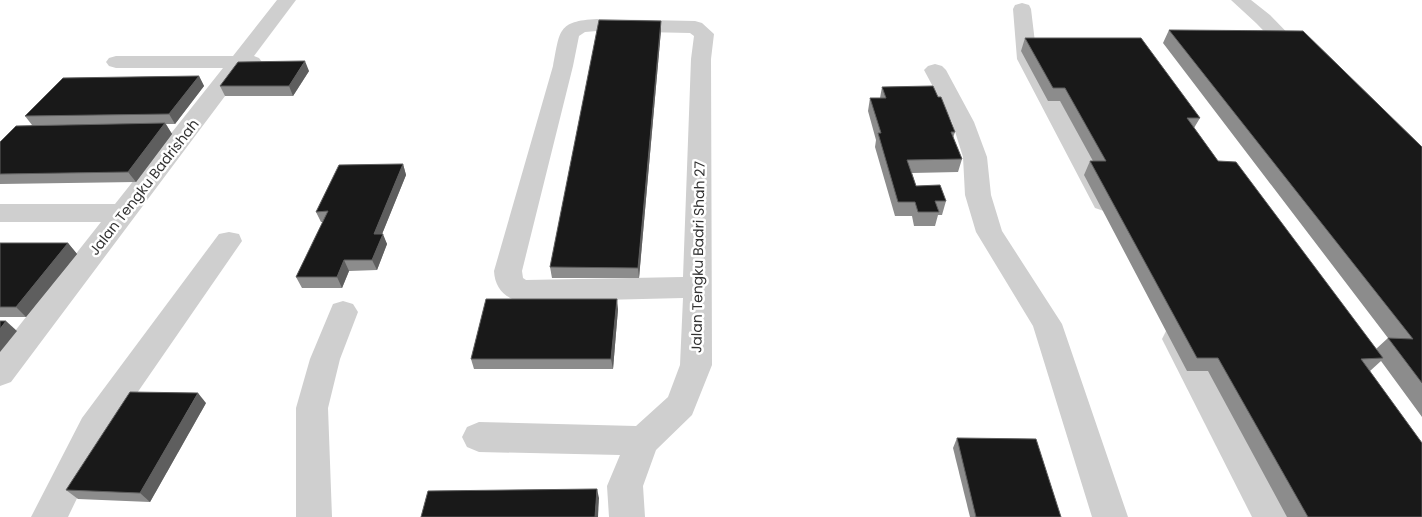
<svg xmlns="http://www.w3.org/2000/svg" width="1422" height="517" font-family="Poppins,sans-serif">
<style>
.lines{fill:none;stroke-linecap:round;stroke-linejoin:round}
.minor{fill:#cfcfcf;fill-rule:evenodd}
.wall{fill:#8c8c8c}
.shaded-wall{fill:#5e5e5e}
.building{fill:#191919;stroke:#5e5e5e}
.labels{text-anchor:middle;stroke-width:5;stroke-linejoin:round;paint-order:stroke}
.street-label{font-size:14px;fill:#323232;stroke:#fff}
</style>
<rect width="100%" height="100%" fill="#fff"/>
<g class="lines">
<g class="minor">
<polygon points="277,0 296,0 254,56 259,58 262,62 259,66 246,68 11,382 0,386 0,350 101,222 0,222 0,204 115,204 223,68 116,68 109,66 106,62 109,58 116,56 233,56"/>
<polygon points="1231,0 1251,0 1270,15 1308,54 1311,58 1308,62 1301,64 1294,62 1256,23"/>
<polygon points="1022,3 1029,5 1031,9 1037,59 1117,202 1113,208 1104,211 1095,208 1017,59 1013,9 1015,5"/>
<path d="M597 19 695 21 702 23 714 34 711 59 712 365 692 415 656 450 643 486 645 517H609L607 486 620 455 479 452 467 447 462 437 467 427 479 422 636 426 668 397 680 365 683 298 520 302C504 297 495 288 494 271L553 66C560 31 557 21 597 19ZM597 31 690 33 694 36 691 59 683 277 526 280 523 278 522 271 573 66 579 36 585 32Z"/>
<polygon points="935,64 942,66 946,70 974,122 987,157 991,195 1002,231 1062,324 1128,517 1092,517 1033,326 976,232 965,195 963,157 952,122 924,70 928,66"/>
<polygon points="229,232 239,234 242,241 106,438 68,517 31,517 82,418 219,234"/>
<polygon points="343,301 353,304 358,312 340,359 328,408 332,517 296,517 296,408 310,359 333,304"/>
<polygon points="1177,327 1188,331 1289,517 1252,517 1162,339 1166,331"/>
</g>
</g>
<g class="wall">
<polygon points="661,21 661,30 639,278 552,278 550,267"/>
<polygon points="1169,30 1422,147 1422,417 1381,361 1370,371 1422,517 1287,517 1208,371 1187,371 1084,175 1090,161 1093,161 1060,101 1048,101 1021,51 1025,38 1200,118 1194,128 1218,161 1376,349 1388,338 1163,43"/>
<polygon points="309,71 293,96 225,96 220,86"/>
<polygon points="199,76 204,86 175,124 166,124 172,134 136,182 0,184 0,142 32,125 25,116"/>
<polygon points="882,87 938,97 955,132 953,138 962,159 958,172 912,173 916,186 946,201 942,215 938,215 935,226 914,226 912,216 895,216 875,147 876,140 868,111 870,98 880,98"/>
<polygon points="403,164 406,175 382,234 387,244 377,270 349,271 342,288 302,288 296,277 323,222 321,222 316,212"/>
<polygon points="0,243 68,243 77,254 26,317 0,317"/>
<polygon points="618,309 613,369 474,369 471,359"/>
<polygon points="206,403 150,502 78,499 66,490"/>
<polygon points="957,438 1061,517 970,517 953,448"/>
</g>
<g class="shaded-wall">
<polygon points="661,21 661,30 639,278 638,268"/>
<polygon points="305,61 309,71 293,96 289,86"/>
<polygon points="199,76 204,86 175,124 169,114"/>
<polygon points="165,123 172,134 136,182 128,172"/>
<polygon points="403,164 406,175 378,244 374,234"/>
<polygon points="383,234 387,244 377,270 372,260"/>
<polygon points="68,243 77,254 26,317 16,307"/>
<polygon points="344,260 349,271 342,288 337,277"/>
<polygon points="617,299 618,309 613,369 611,359"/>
<polygon points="6,321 17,331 0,352 0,329"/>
<polygon points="198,393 206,403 150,502 140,493"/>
<polygon points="597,489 599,498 598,517 595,517"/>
</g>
<g class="building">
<polygon points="599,20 661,21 638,268 550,267"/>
<polygon points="1169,30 1303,31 1422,147 1422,383 1388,338 1413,339"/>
<polygon points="1025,38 1141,38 1200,118 1187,118 1218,161 1236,162 1383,358 1361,359 1422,443 1422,517 1308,517 1218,358 1197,358 1090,161 1106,161 1065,88 1053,88"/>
<polygon points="305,61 289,86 220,86 238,62"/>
<polygon points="199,76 169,114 25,116 63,78"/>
<polygon points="933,86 938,97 941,97 955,132 951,132 962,159 907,160 916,186 940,185 946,201 935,201 939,212 918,212 915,202 898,202 878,133 881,133 870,98 886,98 882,87"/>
<polygon points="165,123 128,172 0,174 0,142 16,126"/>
<polygon points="403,164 374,234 383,234 372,260 344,260 337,277 296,277 328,211 316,212 339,165"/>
<polygon points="0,243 68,243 16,307 0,307"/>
<polygon points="486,299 617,299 611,359 471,359"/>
<polygon points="0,321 6,321 0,329"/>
<polygon points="130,392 198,393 140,493 66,490"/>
<polygon points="957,438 1036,439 1061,517 976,517"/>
<polygon points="597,489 595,517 421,517 428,491"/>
</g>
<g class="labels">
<g class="street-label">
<text transform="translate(144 187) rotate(-52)" y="5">Jalan Tengku Badrishah</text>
<text transform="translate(698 257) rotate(-89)" y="5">Jalan Tengku Badri Shah 27</text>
</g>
</g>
</svg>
